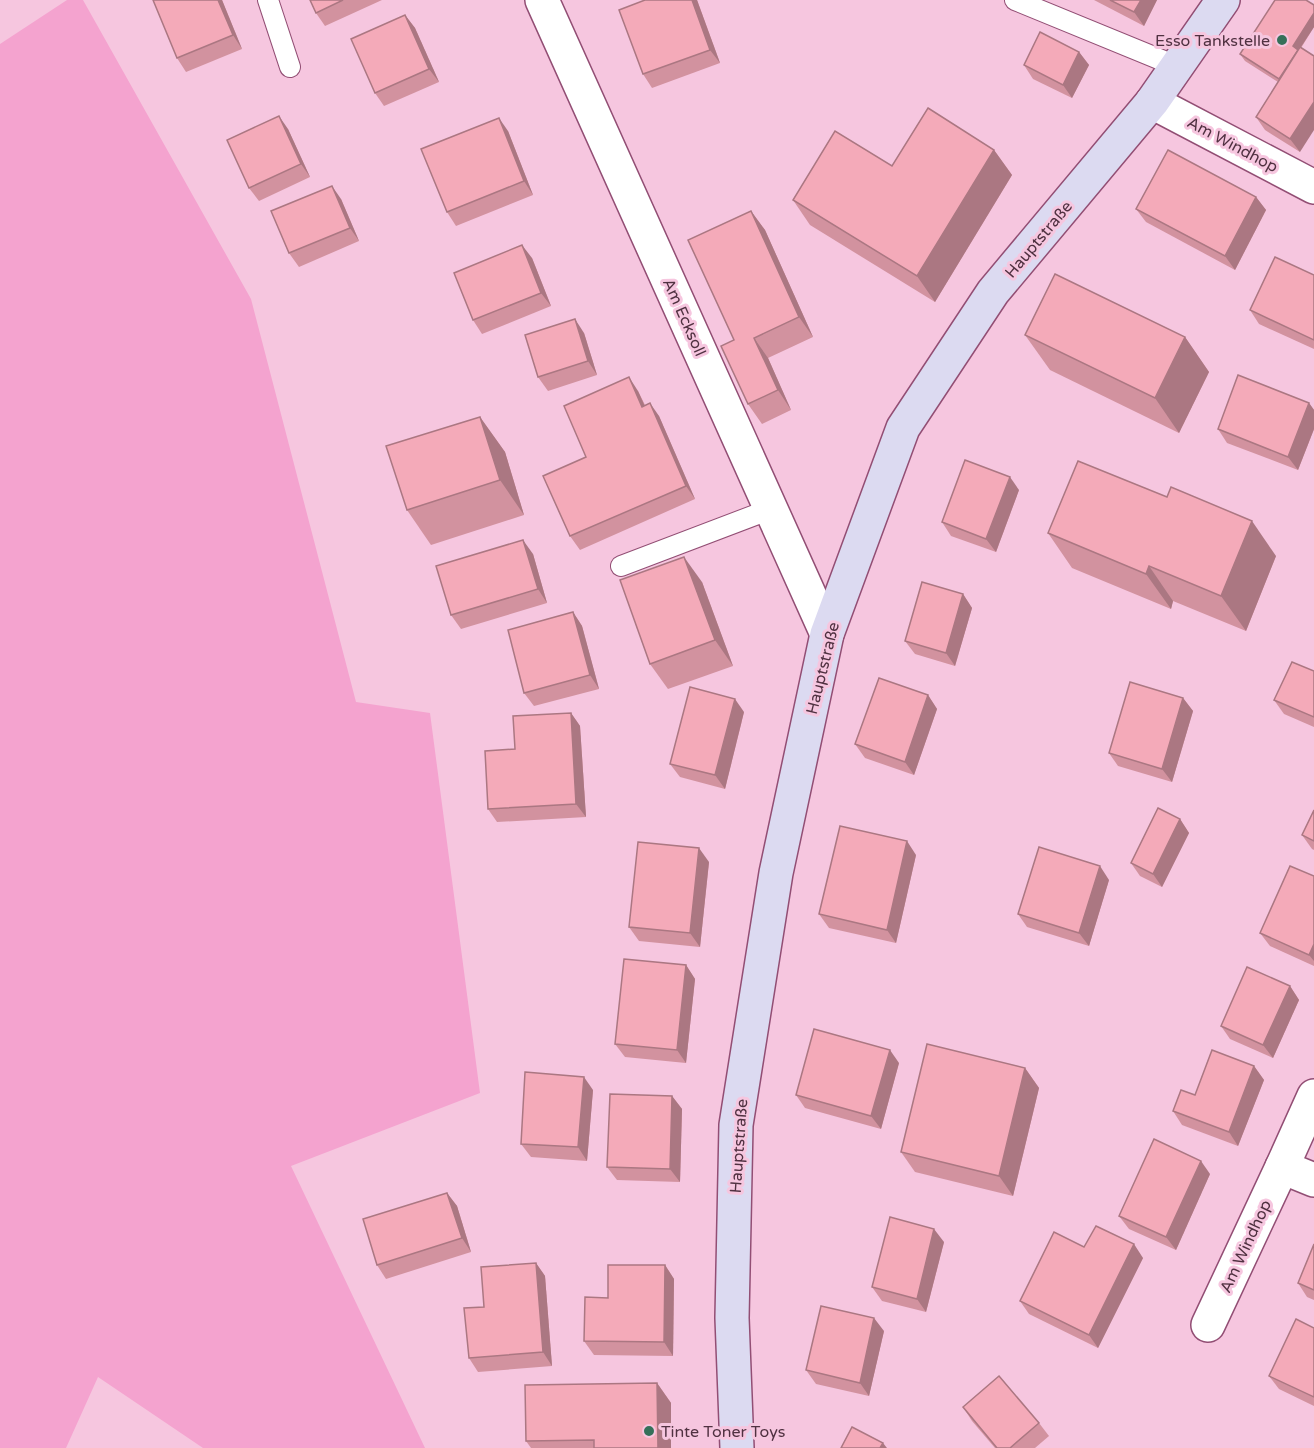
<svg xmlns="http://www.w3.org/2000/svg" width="1314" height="1448" font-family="'Varela Round',sans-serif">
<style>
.green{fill:#f4a3cf}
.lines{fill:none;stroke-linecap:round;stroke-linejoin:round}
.lane-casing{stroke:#924e74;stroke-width:22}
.street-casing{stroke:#924e74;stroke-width:36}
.secondary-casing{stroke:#924e74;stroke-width:36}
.lane{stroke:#fff;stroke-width:20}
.street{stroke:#fff;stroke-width:33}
.secondary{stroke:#dcdaf1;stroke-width:33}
.wall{fill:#d2929f}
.shaded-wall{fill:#ab7782}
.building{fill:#f4aab9;stroke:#ab7782;stroke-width:1.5}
.poi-dot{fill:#357059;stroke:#f6c6df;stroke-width:2}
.labels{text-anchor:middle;stroke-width:6;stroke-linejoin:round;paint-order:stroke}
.poi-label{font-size:16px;fill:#503141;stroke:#f6c6df;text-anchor:end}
.street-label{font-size:16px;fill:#503141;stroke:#f6c6df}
</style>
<rect width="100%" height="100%" fill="#f6c6df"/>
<polygon class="green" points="67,0 83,0 251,299 356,702 430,713 480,1093 291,1166 425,1448 203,1448 98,1377 66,1448 0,1448 0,44"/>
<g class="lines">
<g class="lane-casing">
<g id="lane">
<polyline points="268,0 290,67"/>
<polyline points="1015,0 1176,66"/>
<polyline points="621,566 771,509"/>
</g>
</g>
<g class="street-casing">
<g id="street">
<polyline points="542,0 827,634"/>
<polyline points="1152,102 1314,187"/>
<polyline points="1314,1096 1282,1167 1314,1180"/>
<polyline points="1208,1325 1282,1167"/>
</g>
</g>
<g class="secondary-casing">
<polyline id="secondary" points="737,1448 732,1318 736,1125 776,873 827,634 903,428 993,292 1152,102 1223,0"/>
</g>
<use href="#lane" class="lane"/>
<use href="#street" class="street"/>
<use href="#secondary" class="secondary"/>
</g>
<g class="wall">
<polygon points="222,0 242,49 186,72 177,58"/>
<polygon points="310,0 382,0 325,26 316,13"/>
<polygon points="697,0 720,63 652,88 643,74"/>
<polygon points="1094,0 1157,0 1144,26"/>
<polygon points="1314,5 1314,27 1301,48 1300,152 1265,130 1256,117 1278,82 1245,61 1240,54"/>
<polygon points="405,15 415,28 439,82 384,106 375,93"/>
<polygon points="1079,52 1089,65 1072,98 1033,79 1024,65"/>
<polygon points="288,129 310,177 259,201 249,188"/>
<polygon points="508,131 533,195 456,226 447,212"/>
<polygon points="994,150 1012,175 935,302 810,225 793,200"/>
<polygon points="1256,197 1266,210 1235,270 1146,222 1136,209"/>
<polygon points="341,199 359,241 299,267 289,253"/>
<polygon points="751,211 765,230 813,337 768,358 791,410 762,424 748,404 734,340"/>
<polygon points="532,258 551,306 482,334 473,320"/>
<polygon points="1314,275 1314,349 1259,324 1250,310"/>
<polygon points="584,333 597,375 548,391 538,377"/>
<polygon points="1025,335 1185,337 1209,372 1179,433 1050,370"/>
<polygon points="638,391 645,405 659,416 695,499 580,550 570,536 586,457"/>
<polygon points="1309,403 1314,410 1314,429 1298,470 1227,443 1218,429"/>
<polygon points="480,417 505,452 524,515 431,545 407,510"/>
<polygon points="1019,490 996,552 951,536 942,522"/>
<polygon points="1048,533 1276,556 1246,631 1173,601 1171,609 1072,568"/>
<polygon points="533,554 547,603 461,629 451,615"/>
<polygon points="702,582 733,666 668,689 650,664"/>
<polygon points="963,594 972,608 955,666 915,654 905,641"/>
<polygon points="573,612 582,626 599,689 534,706 524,693"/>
<polygon points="1314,671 1314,727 1284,714 1274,700"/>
<polygon points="928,695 937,709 914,775 865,758 855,744"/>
<polygon points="1183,698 1193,711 1172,782 1118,766 1109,753"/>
<polygon points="744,712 725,789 680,777 670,764"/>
<polygon points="571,713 580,726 586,817 497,822 488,809 515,749"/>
<polygon points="1314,810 1314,850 1312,849 1302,835"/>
<polygon points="1180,819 1189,833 1162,887 1140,876 1131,863"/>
<polygon points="916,855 896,943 829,928 819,914"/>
<polygon points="709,862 700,947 639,941 629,927"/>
<polygon points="1314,876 1314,966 1270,946 1260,933"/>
<polygon points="1109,880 1089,946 1027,927 1018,914"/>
<polygon points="686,965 695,979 686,1063 625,1057 615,1044"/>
<polygon points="1290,986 1299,1000 1273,1058 1230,1039 1221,1026"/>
<polygon points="899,1063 881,1129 805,1108 796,1095"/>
<polygon points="1254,1066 1264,1080 1238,1146 1182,1125 1173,1111 1195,1095"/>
<polygon points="1025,1068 1039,1088 1013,1196 915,1172 901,1152"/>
<polygon points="593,1090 587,1161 531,1157 521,1144"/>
<polygon points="672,1096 682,1109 680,1182 617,1180 607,1167"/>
<polygon points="1210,1174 1176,1250 1129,1229 1119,1216"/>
<polygon points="447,1193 457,1206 471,1252 386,1279 377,1265"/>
<polygon points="944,1242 926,1312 882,1301 872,1287"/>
<polygon points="1314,1244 1314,1300 1307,1297 1298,1283"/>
<polygon points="1084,1247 1143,1258 1098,1348 1029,1314 1020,1301"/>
<polygon points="536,1263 545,1276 552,1366 478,1372 469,1358 484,1307"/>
<polygon points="665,1265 674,1279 673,1356 594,1355 584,1341 608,1298"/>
<polygon points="1314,1328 1314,1406 1279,1389 1269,1376"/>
<polygon points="884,1331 869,1396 816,1384 806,1370"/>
<polygon points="657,1383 671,1403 671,1448 531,1448 526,1441"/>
<polygon points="963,1407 1039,1423 1049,1436 1035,1448 995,1448 972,1421"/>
</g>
<g class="shaded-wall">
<polygon points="218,0 222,0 242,49 233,35"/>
<polygon points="692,0 697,0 720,63 710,50"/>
<polygon points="1141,0 1157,0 1144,26 1134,12"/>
<polygon points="1314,13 1314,27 1297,53 1293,46"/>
<polygon points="405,15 415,28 439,82 429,69"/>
<polygon points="1079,52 1089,65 1072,98 1063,85"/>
<polygon points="1314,102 1314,130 1300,152 1290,139"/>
<polygon points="279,116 288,129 310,177 301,164"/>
<polygon points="499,118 508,131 533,195 524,181"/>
<polygon points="994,150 1012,175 935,302 917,276"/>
<polygon points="332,186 341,199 359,241 350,228"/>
<polygon points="1256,197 1266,210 1235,270 1225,256"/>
<polygon points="751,211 765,230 813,337 799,317"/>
<polygon points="522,245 532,258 551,306 541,293"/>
<polygon points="575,319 584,333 597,375 588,361"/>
<polygon points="1185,337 1209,372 1179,433 1155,398"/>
<polygon points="754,338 768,358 791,410 778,390"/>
<polygon points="629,377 638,391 651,420 642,407"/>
<polygon points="650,403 659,416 695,499 686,486"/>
<polygon points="1309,403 1314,410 1314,429 1298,470 1288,457"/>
<polygon points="480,417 505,452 524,515 500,480"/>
<polygon points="1010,477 1019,490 996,552 986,539"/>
<polygon points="1252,521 1276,556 1246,631 1221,596"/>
<polygon points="523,540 533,554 547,603 538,589"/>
<polygon points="684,557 702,582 733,666 715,640"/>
<polygon points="1149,566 1173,601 1171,609 1146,574"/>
<polygon points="963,594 972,608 955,666 946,653"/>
<polygon points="573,612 582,626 599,689 590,675"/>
<polygon points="928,695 937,709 914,775 905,762"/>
<polygon points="1183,698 1193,711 1172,782 1162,769"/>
<polygon points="735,699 744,712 725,789 715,775"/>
<polygon points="571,713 580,726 586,817 576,804"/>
<polygon points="1180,819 1189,833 1162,887 1153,874"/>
<polygon points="907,841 916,855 896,943 887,930"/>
<polygon points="699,848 709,862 700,947 690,933"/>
<polygon points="1100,866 1109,880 1089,946 1079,933"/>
<polygon points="1314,944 1314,961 1309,955"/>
<polygon points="686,965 695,979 686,1063 677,1050"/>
<polygon points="1290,986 1299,1000 1273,1058 1263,1045"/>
<polygon points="890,1050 899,1063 881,1129 871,1116"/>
<polygon points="1254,1066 1264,1080 1238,1146 1229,1132"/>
<polygon points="1025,1068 1039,1088 1013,1196 999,1176"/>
<polygon points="584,1077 593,1090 587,1161 578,1147"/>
<polygon points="672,1096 682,1109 680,1182 670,1169"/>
<polygon points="1201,1161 1210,1174 1176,1250 1166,1237"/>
<polygon points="447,1193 457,1206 471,1252 462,1238"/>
<polygon points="934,1229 944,1242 926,1312 917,1299"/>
<polygon points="1134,1244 1143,1258 1098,1348 1089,1335"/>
<polygon points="536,1263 545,1276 552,1366 543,1352"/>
<polygon points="665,1265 674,1279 673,1356 664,1342"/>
<polygon points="874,1318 884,1331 869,1396 860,1383"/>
<polygon points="657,1383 671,1403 671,1448 658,1448"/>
<polygon points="883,1443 887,1448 880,1448"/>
</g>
<g class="building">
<polygon points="153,0 218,0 233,35 177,58"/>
<polygon points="310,0 343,0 316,13"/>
<polygon points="645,0 692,0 710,50 643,74 619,10"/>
<polygon points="1110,0 1141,0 1134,12"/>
<polygon points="1275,0 1306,0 1314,5 1314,13 1293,46 1298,50 1279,79 1240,54"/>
<polygon points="405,15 429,69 375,93 351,39"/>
<polygon points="1040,32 1079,52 1063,85 1024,65"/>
<polygon points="1300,47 1314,56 1314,102 1290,139 1256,117"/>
<polygon points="928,108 994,150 917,276 793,200 835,131 892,166"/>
<polygon points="279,116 301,164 249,188 227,140"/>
<polygon points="499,118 524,181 447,212 421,149"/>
<polygon points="1168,150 1256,197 1225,256 1136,209"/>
<polygon points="332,186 350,228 289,253 271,211"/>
<polygon points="751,211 799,317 754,338 778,390 748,404 721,346 734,340 688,240"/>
<polygon points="522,245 541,293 473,320 454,273"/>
<polygon points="1275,257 1314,275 1314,340 1250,310"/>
<polygon points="1055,274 1185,337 1155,398 1025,335"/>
<polygon points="575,319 588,361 538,377 525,335"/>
<polygon points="1238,375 1309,403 1288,457 1218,429"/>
<polygon points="629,377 642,407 650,403 686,486 570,536 543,476 586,457 564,406"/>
<polygon points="480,417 500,480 407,510 386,446"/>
<polygon points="965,460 1010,477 986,539 942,522"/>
<polygon points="1078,461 1167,497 1171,487 1252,521 1221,596 1149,566 1146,574 1048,533"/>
<polygon points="523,540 538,589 451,615 436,566"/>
<polygon points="684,557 715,640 650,664 620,580"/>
<polygon points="922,582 963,594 946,653 905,641"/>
<polygon points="573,612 590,675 524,693 508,630"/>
<polygon points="1292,662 1314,671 1314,717 1274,700"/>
<polygon points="879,678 928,695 905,762 855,744"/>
<polygon points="1130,682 1183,698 1162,769 1109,753"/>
<polygon points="690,687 735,699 715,775 670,764"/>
<polygon points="571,713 576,804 488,809 485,751 515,749 513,716"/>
<polygon points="1158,808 1180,819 1153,874 1131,863"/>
<polygon points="1314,810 1314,841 1302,835"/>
<polygon points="840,826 907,841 887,930 819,914"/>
<polygon points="638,842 699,848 690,933 629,927"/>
<polygon points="1039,847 1100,866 1079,933 1018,914"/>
<polygon points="1290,866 1314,876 1314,944 1309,955 1260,933"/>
<polygon points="624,959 686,965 677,1050 615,1044"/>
<polygon points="1247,967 1290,986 1263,1045 1221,1026"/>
<polygon points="814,1029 890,1050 871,1116 796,1095"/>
<polygon points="927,1044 1025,1068 999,1176 901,1152"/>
<polygon points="1212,1050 1254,1066 1229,1132 1173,1111 1181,1090 1195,1095"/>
<polygon points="525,1072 584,1077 578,1147 521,1144"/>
<polygon points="610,1094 672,1096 670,1169 607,1167"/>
<polygon points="1154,1139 1201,1161 1166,1237 1119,1216"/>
<polygon points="447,1193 462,1238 377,1265 363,1219"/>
<polygon points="890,1217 934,1229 917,1299 872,1287"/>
<polygon points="1096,1226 1134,1244 1089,1335 1020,1301 1054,1232 1084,1247"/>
<polygon points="1314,1244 1314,1290 1298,1283"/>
<polygon points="536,1263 543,1352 469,1358 464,1308 484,1307 481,1267"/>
<polygon points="608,1265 665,1265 664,1342 584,1341 585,1297 608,1298"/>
<polygon points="821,1306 874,1318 860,1383 806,1370"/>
<polygon points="1296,1319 1314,1328 1314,1397 1269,1376"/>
<polygon points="999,1376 1039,1423 1010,1448 997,1448 963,1407"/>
<polygon points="657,1383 658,1448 594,1448 594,1440 526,1441 525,1385"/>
<polygon points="852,1427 883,1443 880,1448 841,1448"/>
</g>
<g class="poi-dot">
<circle cx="1282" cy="40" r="6"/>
<circle cx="649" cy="1431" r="6"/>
</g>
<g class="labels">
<g class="poi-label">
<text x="1270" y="46">Esso Tankstelle</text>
<text x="661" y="1437" text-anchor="start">Tinte Toner Toys</text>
</g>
<g class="street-label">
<text transform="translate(1233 144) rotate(28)" y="6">Am Windhop</text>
<text transform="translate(1038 239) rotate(-50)" y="6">Hauptstraße</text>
<text transform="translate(685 317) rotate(66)" y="6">Am Ecksoll</text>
<text transform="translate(822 668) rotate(-76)" y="6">Hauptstraße</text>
<text transform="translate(738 1146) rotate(-86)" y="6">Hauptstraße</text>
<text transform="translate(1245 1246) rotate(-65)" y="6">Am Windhop</text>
</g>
</g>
</svg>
